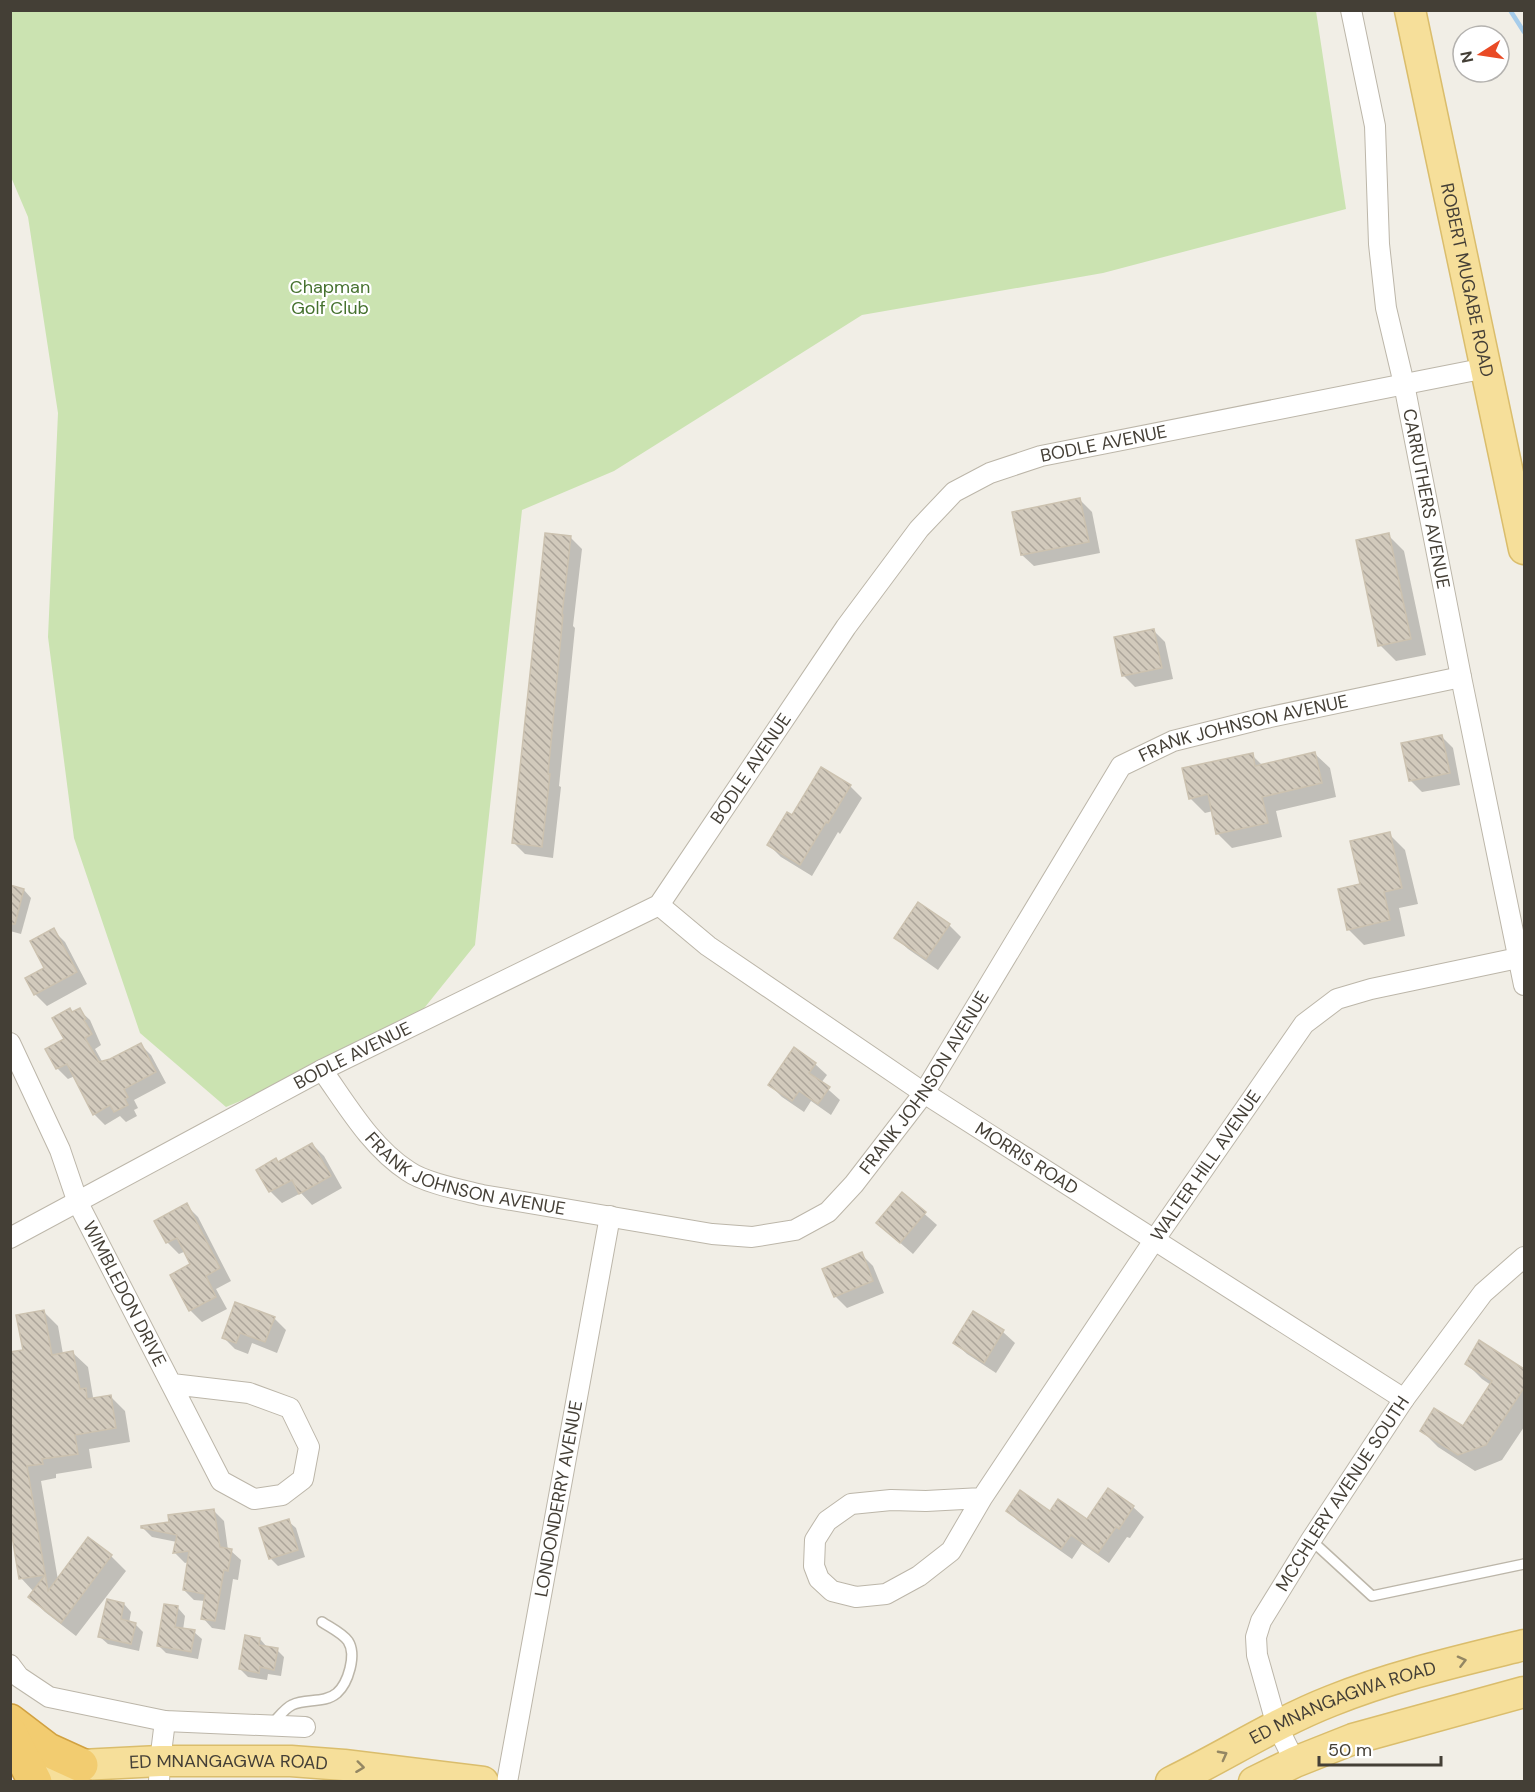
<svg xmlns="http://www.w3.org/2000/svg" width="1535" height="1792" font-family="'DM Sans',sans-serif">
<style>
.grass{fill:#cbe3b1}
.shadow{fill:#0003}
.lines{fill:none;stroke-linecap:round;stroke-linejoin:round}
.stream{stroke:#a6ccea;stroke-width:4.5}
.building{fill:url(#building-back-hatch);stroke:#ccc2b0;stroke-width:1.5}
.lane-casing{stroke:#bcb6a9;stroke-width:12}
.street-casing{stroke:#bcb6a9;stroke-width:22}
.primary-casing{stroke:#dabd6c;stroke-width:33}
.highway-casing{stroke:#d1a141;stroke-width:36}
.lane{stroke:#fff;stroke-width:9}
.street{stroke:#fff;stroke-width:20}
.primary{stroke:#f6df9a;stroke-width:30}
.highway{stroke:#f2cc70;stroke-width:33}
.oneway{stroke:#948763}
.labels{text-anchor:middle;stroke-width:4.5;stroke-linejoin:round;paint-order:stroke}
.street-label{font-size:18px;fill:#443f36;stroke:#fff}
.park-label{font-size:18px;fill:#45712e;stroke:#fff}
</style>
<defs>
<pattern id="building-back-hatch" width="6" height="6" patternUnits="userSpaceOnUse" patternTransform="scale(1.5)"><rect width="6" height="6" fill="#d2cabc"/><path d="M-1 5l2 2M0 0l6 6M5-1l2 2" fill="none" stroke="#aca59a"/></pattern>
</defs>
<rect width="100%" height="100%" fill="#f1eee6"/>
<polygon class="grass" points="10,11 1316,11 1346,209 1103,273 862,315 614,471 522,510 475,945 417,1017 324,1066 226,1107 140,1033 74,838 48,637 58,413 28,217 11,177"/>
<g class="shadow">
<polygon points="1080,500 1092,512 1100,553 1034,566 1022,555"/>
<polygon points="1388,535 1404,551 1426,655 1396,661 1380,645"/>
<polygon points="570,537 582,549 573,626 575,628 559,786 561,787 553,858 525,854 513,842"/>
<polygon points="1153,630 1165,642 1173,679 1135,687 1123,675"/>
<polygon points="1441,736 1453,748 1460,785 1422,792 1410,780"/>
<polygon points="1315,754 1330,768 1336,797 1276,811 1282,837 1232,848 1217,833 1213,811 1205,813 1190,798 1252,755 1263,766"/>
<polygon points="822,769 850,786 862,798 840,834 838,832 812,876 781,857 769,845 793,817"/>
<polygon points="1389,834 1405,850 1418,904 1399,908 1405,936 1364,945 1348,929 1361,885"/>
<polygon points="10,886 24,890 31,898 21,934 10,931"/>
<polygon points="949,925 961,937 938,970 908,949 896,938"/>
<polygon points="53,930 65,942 87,984 47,1006 35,994 46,969"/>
<polygon points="79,1010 90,1020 101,1045 95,1049 103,1063 140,1044 151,1055 166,1083 134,1100 138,1108 134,1110 137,1116 126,1122 120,1116 105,1125 94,1114 75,1076 68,1079 58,1069 48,1050 66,1040 72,1013"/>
<polygon points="815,1064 827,1075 821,1083 840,1100 831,1115 811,1101 804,1112 782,1097 770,1085"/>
<polygon points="312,1144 324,1156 342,1188 312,1205 301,1193 282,1203 271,1192 258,1170 279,1163"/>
<polygon points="902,1194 937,1225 913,1254 890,1234"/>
<polygon points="186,1205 198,1217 231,1281 216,1289 227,1309 202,1322 190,1310 192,1265 186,1251 179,1254 167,1242 156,1221"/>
<polygon points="861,1254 873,1266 884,1293 847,1308 835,1296"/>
<polygon points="43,1311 58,1326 63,1354 73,1353 88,1367 93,1397 94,1399 111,1397 125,1411 130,1442 89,1449 92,1468 56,1474 56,1478 41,1481 58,1580 89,1539 111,1556 126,1571 76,1636 45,1612 30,1597 34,1592 21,1578 24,1351"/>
<polygon points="974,1313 1003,1332 1015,1343 996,1373 967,1354 955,1343"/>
<polygon points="274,1318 286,1330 277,1353 252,1343 248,1354 235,1349 223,1337"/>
<polygon points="1480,1342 1524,1371 1524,1427 1502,1460 1475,1471 1438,1447 1422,1431 1463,1428 1491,1385 1482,1379 1466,1363"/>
<polygon points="1133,1507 1144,1517 1130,1538 1127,1537 1109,1563 1082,1544 1072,1559 1018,1521 1008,1511 1051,1513 1088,1521"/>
<polygon points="214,1511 224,1521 228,1550 231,1551 241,1560 238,1580 233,1579 225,1630 212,1628 203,1618 205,1601 194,1600 184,1590 189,1562 185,1563 175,1553 177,1542 152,1537 142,1527 171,1523"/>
<polygon points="288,1521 296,1528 305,1557 278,1566 270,1558"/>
<polygon points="124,1604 131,1612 129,1623 135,1624 143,1632 139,1651 108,1644 100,1637"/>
<polygon points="178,1608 185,1616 183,1630 194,1632 202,1639 198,1659 166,1653 158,1645"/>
<polygon points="260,1639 267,1647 277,1650 284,1657 281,1676 268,1674 267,1680 248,1677 240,1669"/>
</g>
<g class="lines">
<polyline class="stream" points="1510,10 1524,32"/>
</g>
<g class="building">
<polygon points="1080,498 1089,542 1021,555 1012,512"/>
<polygon points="545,533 571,536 562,615 563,615 548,774 550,774 542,847 512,843"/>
<polygon points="1389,533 1411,639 1378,646 1356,540"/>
<polygon points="1154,629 1162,668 1122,676 1114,637"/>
<polygon points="1442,735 1450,773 1409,781 1401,743"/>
<polygon points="1315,752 1322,783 1262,797 1268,823 1216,834 1208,794 1189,799 1182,768 1253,753 1255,766"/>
<polygon points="821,767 851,785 828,823 826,822 800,865 767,845 787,812 792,815"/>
<polygon points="1390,832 1402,888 1384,892 1390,920 1347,930 1338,889 1360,884 1350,841"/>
<polygon points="10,885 24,889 15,924 10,924"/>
<polygon points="918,902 950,924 926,959 894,938"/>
<polygon points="54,928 77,972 34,995 25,978 44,968 30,941"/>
<polygon points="70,1008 72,1012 80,1008 86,1019 84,1020 92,1034 85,1038 99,1062 110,1059 141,1043 156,1072 124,1089 128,1097 125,1099 128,1105 114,1112 110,1105 93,1115 67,1064 56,1069 45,1049 64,1039 52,1018"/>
<polygon points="794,1047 816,1063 809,1073 830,1087 818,1104 799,1091 792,1101 768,1085"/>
<polygon points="312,1143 331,1176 299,1194 292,1180 269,1192 256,1170 276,1158 278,1162"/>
<polygon points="902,1192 926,1212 900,1243 876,1223"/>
<polygon points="187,1203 220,1268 206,1276 216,1297 189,1311 170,1275 190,1264 177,1238 166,1243 154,1221"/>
<polygon points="862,1252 873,1281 834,1297 822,1269"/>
<polygon points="235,1302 275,1317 265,1342 240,1333 236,1343 222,1338"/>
<polygon points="44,1310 52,1355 73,1351 80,1389 86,1388 87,1399 111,1395 116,1428 75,1435 78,1454 42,1459 43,1464 27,1466 48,1591 88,1537 112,1555 61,1623 28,1597 45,1575 19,1579 10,1524 10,1352 23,1350 16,1315"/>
<polygon points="973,1311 1004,1330 984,1363 953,1343"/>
<polygon points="1479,1340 1524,1369 1524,1388 1486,1445 1458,1455 1420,1431 1434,1408 1463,1426 1492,1381 1465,1364"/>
<polygon points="1108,1488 1134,1506 1119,1529 1116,1527 1098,1553 1071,1535 1061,1549 1006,1511 1020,1490 1050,1511 1058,1499 1087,1519"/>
<polygon points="214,1509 220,1547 232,1549 228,1571 224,1570 215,1621 201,1619 205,1594 183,1590 189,1551 173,1553 177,1535 141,1528 141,1526 169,1522 168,1515"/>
<polygon points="289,1519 298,1550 269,1559 259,1528"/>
<polygon points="107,1599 124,1603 121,1619 136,1623 131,1644 98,1637"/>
<polygon points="164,1604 178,1606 175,1627 195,1630 191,1652 157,1646"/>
<polygon points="245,1635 260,1638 259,1645 278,1648 274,1670 260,1667 259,1673 239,1669"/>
</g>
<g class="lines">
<g class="lane-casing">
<g id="lane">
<polyline points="1311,1540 1372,1596 1524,1564"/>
<path d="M272 1724C278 1718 285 1708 292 1705 306 1698 324 1704 337 1693 348 1683 357 1655 348 1641 342 1633 331 1628 322 1622"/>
</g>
</g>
<g class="street-casing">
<g id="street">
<path id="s1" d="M1351 10 1375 126 1379 244 1386 308 1404 384 1461 677 1524 985"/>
<path id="s2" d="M659 905 708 946 924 1093 1404 1399"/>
<path id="s3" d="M10 1043 60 1150 78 1203 221 1481 254 1499 282 1495 303 1479 309 1447 290 1408 249 1393 172 1384"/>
<path id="s4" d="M322 1070C347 1105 371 1147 408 1171 425 1183 462 1190 482 1195L712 1234 752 1237 795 1230 828 1212 854 1184 924 1093 1121 766 1173 741 1261 719 1461 677"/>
<path id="s5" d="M10 1238 322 1070 659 905 846 627 919 529 954 492 990 473 1041 456 1486 368"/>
<path id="s6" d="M982 1498 926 1501 891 1500 851 1504 827 1521 815 1540 814 1566 819 1579 832 1591 856 1597 886 1594 919 1576 951 1551 982 1498 1155 1239 1304 1024 1337 999 1371 989 1518 958"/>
<polyline points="10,1665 19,1677 49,1697 165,1721 305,1727"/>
<path id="s7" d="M1295 1762 1277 1726 1257 1655 1256 1637 1261 1621 1311 1540 1404 1399 1483 1293 1524 1257"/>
<polyline points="159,1782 160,1761 165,1721"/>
<path id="s8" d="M507 1782 610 1216"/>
</g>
</g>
<g class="primary-casing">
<g id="primary">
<path id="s9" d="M1410 10 1524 549"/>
<path id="s10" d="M29 1771 81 1765 160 1761H291L344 1765 483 1782"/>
<path id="s11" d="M1171 1782C1225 1756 1275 1723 1331 1701 1393 1676 1459 1661 1524 1645"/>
<polyline points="1254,1782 1295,1762 1353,1739 1524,1692"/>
</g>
</g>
<g class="highway-casing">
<g id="highway">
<polyline points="10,1721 48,1750 81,1765"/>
<polyline points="10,1733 35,1782"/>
</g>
</g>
<use href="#lane" class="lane"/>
<use href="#street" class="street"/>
<use href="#primary" class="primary"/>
<use href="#highway" class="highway"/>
</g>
<defs><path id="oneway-chevron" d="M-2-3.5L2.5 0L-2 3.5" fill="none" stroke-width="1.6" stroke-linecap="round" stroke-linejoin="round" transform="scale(1.5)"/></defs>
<g class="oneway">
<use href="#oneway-chevron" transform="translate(1462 1661) rotate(-14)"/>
<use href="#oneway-chevron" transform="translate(1223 1755) rotate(-28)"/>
<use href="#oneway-chevron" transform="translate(360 1767) rotate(7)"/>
</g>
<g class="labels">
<g class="street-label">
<text dy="6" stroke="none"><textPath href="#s9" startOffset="276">ROBERT MUGABE ROAD</textPath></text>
<text dy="6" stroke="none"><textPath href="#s5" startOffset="1396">BODLE AVENUE</textPath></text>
<text dy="6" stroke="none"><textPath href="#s1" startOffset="496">CARRUTHERS AVENUE</textPath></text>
<text dy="6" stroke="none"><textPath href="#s4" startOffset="1230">FRANK JOHNSON AVENUE</textPath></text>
<text dy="6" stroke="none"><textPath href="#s5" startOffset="894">BODLE AVENUE</textPath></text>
<text dy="6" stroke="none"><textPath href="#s5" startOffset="388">BODLE AVENUE</textPath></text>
<text dy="6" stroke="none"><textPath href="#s4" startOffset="728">FRANK JOHNSON AVENUE</textPath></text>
<text dy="6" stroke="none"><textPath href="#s2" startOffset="447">MORRIS ROAD</textPath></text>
<text dy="6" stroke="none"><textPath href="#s6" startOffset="836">WALTER HILL AVENUE</textPath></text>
<text dy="6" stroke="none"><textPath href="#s4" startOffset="188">FRANK JOHNSON AVENUE</textPath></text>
<text dy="6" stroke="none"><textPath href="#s3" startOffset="276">WIMBLEDON DRIVE</textPath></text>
<text dy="6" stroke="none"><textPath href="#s7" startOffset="300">MCCHLERY AVENUE SOUTH</textPath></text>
<text dy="6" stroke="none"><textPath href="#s8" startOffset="288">LONDONDERRY AVENUE</textPath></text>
<text dy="6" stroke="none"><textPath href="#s11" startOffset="190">ED MNANGAGWA ROAD</textPath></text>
<text dy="6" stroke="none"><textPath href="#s10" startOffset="200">ED MNANGAGWA ROAD</textPath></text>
</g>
<g class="park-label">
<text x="330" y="293">Chapman<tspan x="330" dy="21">Golf Club</tspan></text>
</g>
</g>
<rect width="1535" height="1792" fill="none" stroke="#443f36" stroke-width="24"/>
<g transform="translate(1481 54) rotate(258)"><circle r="28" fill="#ffffff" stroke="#b4b2af" stroke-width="1.5"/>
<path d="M0-4.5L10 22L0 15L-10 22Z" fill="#e94a25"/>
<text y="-9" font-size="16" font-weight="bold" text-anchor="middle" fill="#443f36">N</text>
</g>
<path d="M1319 1756v9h122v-9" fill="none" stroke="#443f36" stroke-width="3"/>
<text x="1328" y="1756" font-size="18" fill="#443f36" stroke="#ffffff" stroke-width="4.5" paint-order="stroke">50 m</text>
</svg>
